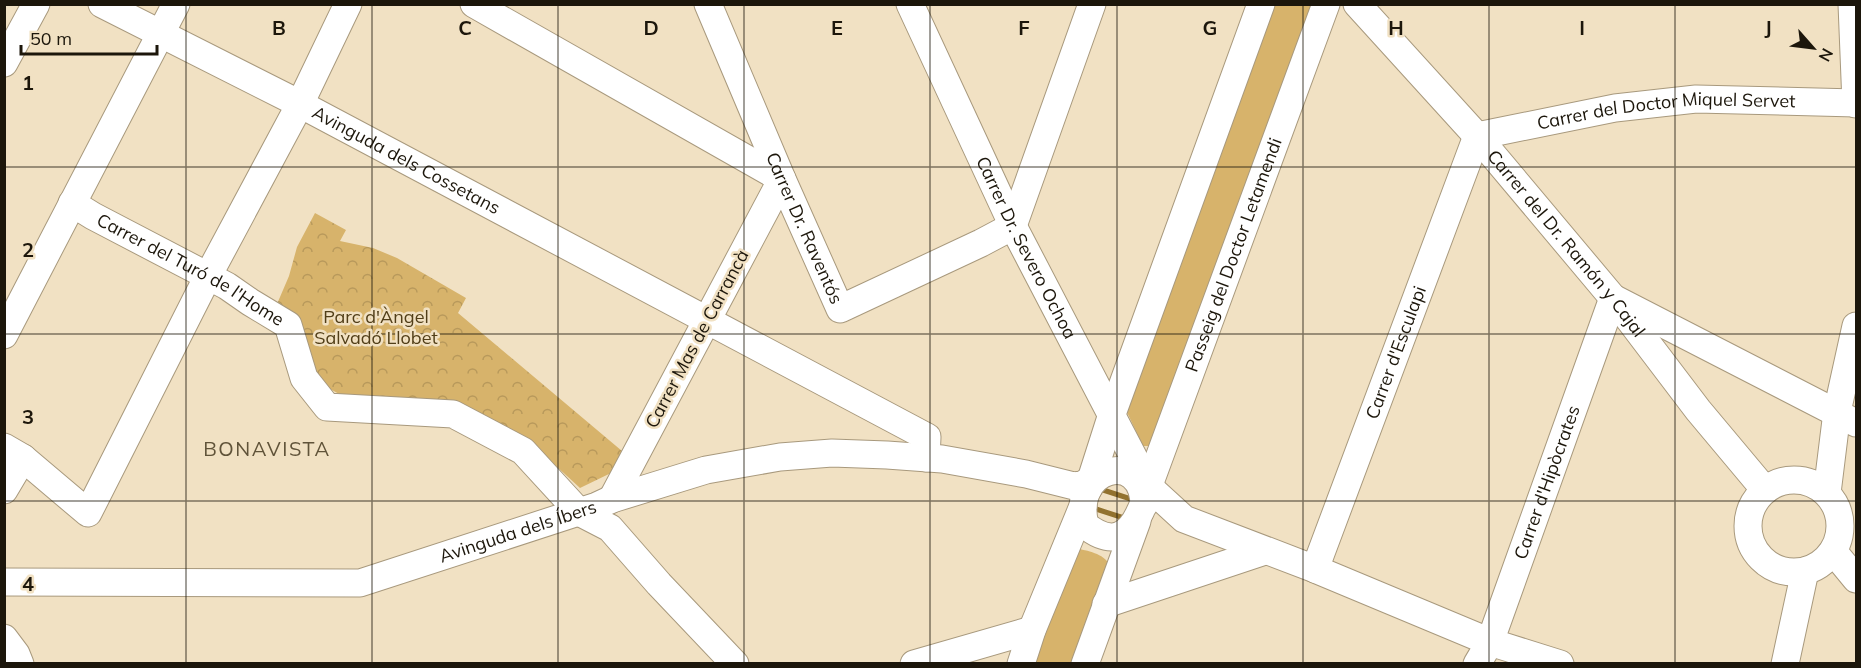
<svg xmlns="http://www.w3.org/2000/svg" width="1861" height="668" font-family="Mulish,sans-serif">
<style>
.green{fill:#d7b36b}
.park{fill:url(#park-crowns)}
.lines{fill:none;stroke-linecap:round;stroke-linejoin:round}
.stream{stroke:#92722e;stroke-width:5}
.minor-casing{stroke:#a8997d;stroke-width:29}
.minor{stroke:#fff;stroke-width:27}
.grid{fill:none;stroke:#1c160b;stroke-width:1.5;stroke-opacity:0.55}
.labels{text-anchor:middle;stroke-width:5;stroke-linejoin:round;paint-order:stroke}
.street-label{font-size:18px;fill:#1c160b;stroke:#f1e1c3}
.park-label{font-size:18px;fill:#513e18;stroke:#f1e1c3}
.neighbourhood-label{font-size:20px;letter-spacing:1.5px;fill:#605339;stroke:#f1e1c3}
.grid-label{font-size:20px;text-anchor:middle;font-weight:bold;fill:#1c160b;stroke:#f1e1c3;stroke-width:5;stroke-linejoin:round;paint-order:stroke}
</style>
<defs>
<pattern id="park-crowns" width="20" height="18" patternUnits="userSpaceOnUse" patternTransform="scale(1.5)"><rect width="20" height="18" fill="#d7b36b"/><path d="M2 6a3 3 0 1 1 6 0M12 15a3 3 0 1 1 6 0" fill="none" stroke="#b8995b"/></pattern>
</defs>
<rect width="100%" height="100%" fill="#f1e1c3"/>
<g class="green">
<polygon points="1272,5 1319,5 1149,446 1143,446 1125,408"/>
<path d="M1075 548C1088 551 1103 553 1110 565L1075 663 1032 664Z"/>
</g>
<polygon class="park" points="315,213 346,230 340,241 373,248 397,258 466,298 458,313 622,451 611,473 580,488 530,442 341,395 321,384 277,304 289,276 297,247"/>
<g class="lines">
<g class="stream">
<polyline points="1100,489 1134,500"/>
<polyline points="1090,507 1127,519"/>
</g>
<g class="minor-casing">
<g id="minor">
<path id="s1" d="M102 4 300 104 927 437 926 458"/>
<polyline points="474,4 782,179 612,499"/>
<path id="s2" d="M708 4 782 179 840 309 981 243 1013 226 1092 4"/>
<path id="s3" d="M910 4 1013 226 1149 487"/>
<path id="s4" d="M1357 4 1477 136 1613 298 1698 410 1765 490"/>
<polyline points="1852,4 1856,104"/>
<polyline points="4,63 36,4"/>
<path id="s5" d="M72 203 93 216 227 286 250 302 288 325 304 378 327 407 453 414 523 451 579 512 610 528 659 584 735 664"/>
<polyline points="4,335 176,4"/>
<polyline points="4,447 23,458 88,513 208,276 300,104 348,4"/>
<polyline points="1136,478 1149,487 1184,519 1315,569 1490,642 1560,664"/>
<circle cx="1794" cy="526" r="46"/>
<polyline points="1088,489 1112,414 1261,4"/>
<polyline points="4,490 23,458"/>
<polyline points="1827,493 1837,412 1856,326"/>
<path id="s6" d="M1144 505C1143 448 1070 467 1085 525 1128 560 1143 510 1152 477L1326 4"/>
<polyline points="1833,551 1856,579"/>
<path id="s7" d="M1315 569 1477 136 1615 108 1696 99 1856 103"/>
<path id="s8" d="M4 582 360 583 597 506 612 499 706 470 780 457 832 453 887 455 942 459 1026 474 1074 486 1082 485 1103 473"/>
<polyline points="1106,604 1265,551"/>
<polyline points="4,638 16,654 20,664"/>
<polyline points="914,664 1032,630"/>
<polyline points="1021,664 1032,630 1083,506"/>
<polyline points="1085,664 1137,521"/>
<path id="s9" d="M1477 664 1490 642 1613 298 1856 423"/>
<polyline points="1785,664 1805,571"/>
</g>
</g>
<use href="#minor" class="minor"/>
</g>
<path class="grid" d="M186 4V664M372 4V664M558 4V664M744 4V664M930 4V664M1117 4V664M1303 4V664M1489 4V664M1675 4V664M4 167H1856M4 334H1856M4 501H1856"/>
<g class="labels">
<g class="street-label">
<text dy="6" stroke="none"><textPath href="#s7" startOffset="654">Carrer del Doctor Miquel Servet</textPath></text>
<text dy="6" stroke="none"><textPath href="#s1" startOffset="342">Avinguda dels Cossetans</textPath></text>
<text dy="6" stroke="none"><textPath href="#s2" startOffset="244">Carrer Dr. Raventós</textPath></text>
<text dy="6" stroke="none"><textPath href="#s4" startOffset="318">Carrer del Dr. Ramón y Cajal</textPath></text>
<text dy="6" stroke="none"><textPath href="#s3" startOffset="270">Carrer Dr. Severo Ochoa</textPath></text>
<text dy="6" stroke="none"><textPath href="#s6" startOffset="465">Passeig del Doctor Letamendi</textPath></text>
<text dy="6" stroke="none"><textPath href="#s5" startOffset="136">Carrer del Turó de l'Home</textPath></text>
<text transform="translate(697 339) rotate(-62)" y="6">Carrer Mas de Carrancà</text>
<text dy="6" stroke="none"><textPath href="#s7" startOffset="231">Carrer d'Esculapi</textPath></text>
<text dy="6" stroke="none"><textPath href="#s9" startOffset="195">Carrer d'Hipòcrates</textPath></text>
<text dy="6" stroke="none"><textPath href="#s8" startOffset="522">Avinguda dels Íbers</textPath></text>
</g>
<g class="park-label">
<text x="376" y="323">Parc d'Àngel<tspan x="376" dy="21">Salvadó Llobet</tspan></text>
</g>
<g class="neighbourhood-label">
<text x="267" y="456">BONAVISTA</text>
</g>
</g>
<g class="grid-label">
<text x="279" y="35">B</text>
<text x="465" y="35">C</text>
<text x="651" y="35">D</text>
<text x="837" y="35">E</text>
<text x="1024" y="35">F</text>
<text x="1210" y="35">G</text>
<text x="1396" y="35">H</text>
<text x="1582" y="35">I</text>
<text x="1768" y="35">J</text>
<text x="28" y="90">1</text>
<text x="28" y="257">2</text>
<text x="28" y="424">3</text>
<text x="28" y="591">4</text>
</g>
<rect width="1861" height="668" fill="none" stroke="#1c160b" stroke-width="12"/>
<g transform="translate(1813 48) rotate(118)" stroke="#f1e1c3" stroke-width="4.5" paint-order="stroke">
<path d="M0-4.5L10 22L0 15L-10 22Z" fill="#1c160b"/>
<text y="-9" font-size="16" font-weight="bold" text-anchor="middle" fill="#1c160b">N</text>
</g>
<path d="M21 45v9h136v-9" fill="none" stroke="#1c160b" stroke-width="3"/>
<text x="30" y="45" font-size="18" fill="#1c160b" stroke="#f1e1c3" stroke-width="4.5" paint-order="stroke">50 m</text>
</svg>
